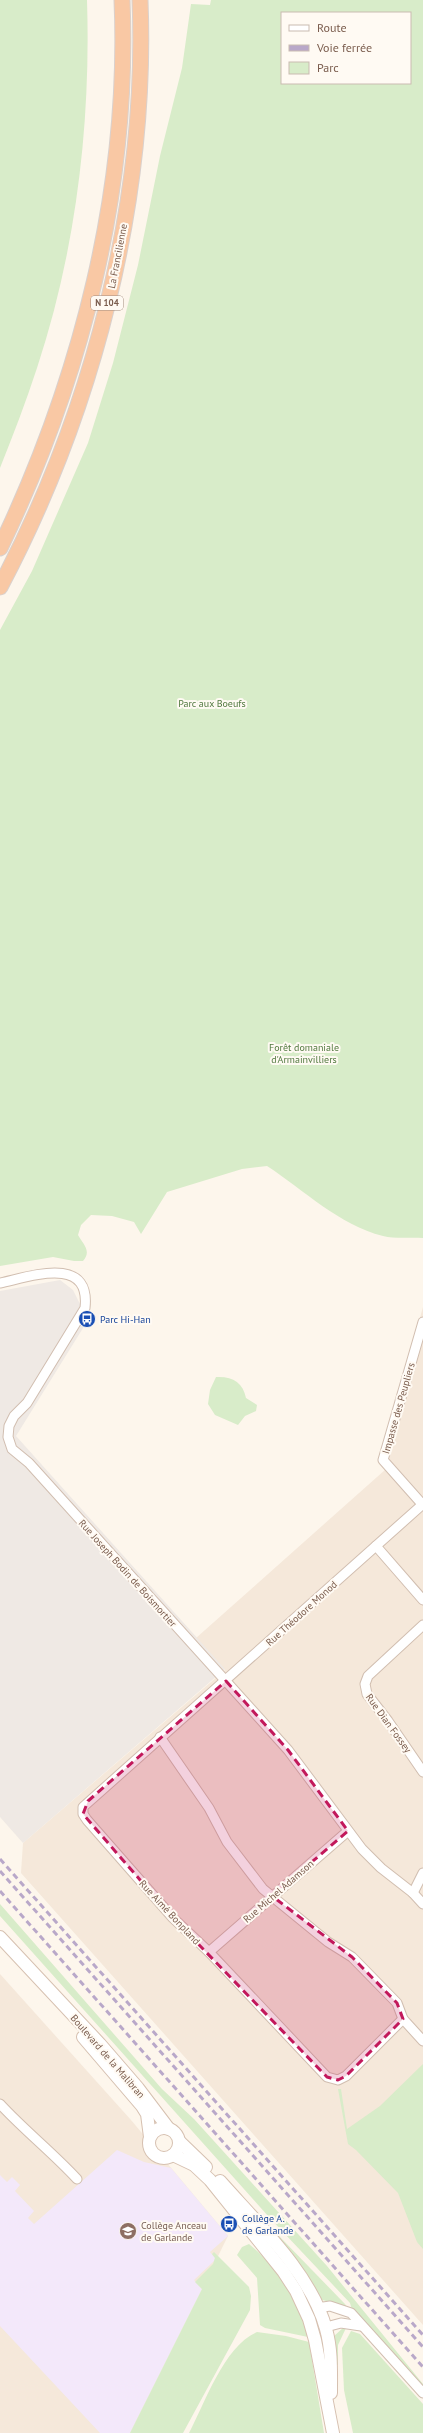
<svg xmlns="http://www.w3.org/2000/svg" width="423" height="2433" font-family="'PT Sans',sans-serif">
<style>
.residential{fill:#f5e8da}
.industrial{fill:#efe9e4}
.education{fill:#f3e8fa}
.green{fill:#d8ecc9;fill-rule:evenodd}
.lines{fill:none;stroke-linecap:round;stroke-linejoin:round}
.minor-casing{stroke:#d1beb0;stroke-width:11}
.secondary-casing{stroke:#d6c0b0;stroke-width:14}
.trunk-casing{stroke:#dad1cd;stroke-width:17}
.minor{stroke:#fff;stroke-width:9}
.secondary{stroke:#fff;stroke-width:12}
.trunk{stroke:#f9c8a4;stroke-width:15}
.rail{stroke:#b9a8c9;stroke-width:3;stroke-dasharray:6 4;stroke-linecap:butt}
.marked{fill:#c2185b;fill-opacity:0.2;stroke:#c2185b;stroke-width:3;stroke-dasharray:8 5;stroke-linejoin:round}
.labels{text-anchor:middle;stroke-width:4;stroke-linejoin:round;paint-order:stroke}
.shield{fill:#fffaf3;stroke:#a28b7f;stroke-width:1}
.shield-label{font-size:9px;font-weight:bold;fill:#7a5c4d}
.street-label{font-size:10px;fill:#7a5c4d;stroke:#fffaf3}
.park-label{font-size:10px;fill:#537a41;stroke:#fffaf3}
.transit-label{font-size:10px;fill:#164399;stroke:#fffaf3;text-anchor:start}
.education-label{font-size:10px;fill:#785e54;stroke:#fffaf3;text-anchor:start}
</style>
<rect width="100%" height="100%" fill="#fdf6ec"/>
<g class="residential">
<polygon points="423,1307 423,2325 21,1873 23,1843 225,1670 196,1638 386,1469 383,1448"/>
<polygon points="0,1974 131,2120 228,2236 130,2433 0,2433"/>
</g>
<polygon class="industrial" points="60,1280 73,1290 88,1320 16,1436 225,1669 23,1843 0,1817 0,1291"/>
<polygon class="education" points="117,2150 144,2162 171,2168 228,2236 210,2252 215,2258 214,2261 194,2280 202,2289 130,2433 100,2433 0,2326 0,2175 7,2182 12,2177 20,2185 15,2191 34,2211 28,2218 34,2224"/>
<g class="green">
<path d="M0 0H87C91 124 76 250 37 368 26 402 13 435 0 468Z"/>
<path d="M211 0H423V1238C410 1237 395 1239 383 1236 339 1225 304 1190 267 1166L242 1169 167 1192 141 1234 134 1222 112 1216 91 1215 81 1225 78 1235C83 1244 92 1251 83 1261H74L53 1257 0 1266V630L32 571 88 443 113 363 138 265 160 156 182 68 191 4 210 5ZM282 13H410V83H282Z"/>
<path d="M216 1377C232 1376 243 1382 246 1398L257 1405 256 1411 245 1416 238 1425 215 1415 208 1404 210 1390Z"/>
<polygon points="0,1904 162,2089 194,2119 327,2266 423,2384 423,2388 352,2310 350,2303 268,2216 0,1916"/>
<polygon points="423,2064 423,2249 417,2242 398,2193 356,2150 348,2144 338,2089 341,2089 347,2129 380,2106"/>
<polygon points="279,2236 345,2304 347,2307 319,2299 274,2239"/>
<path d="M249 2244C278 2267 299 2303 308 2337L265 2328 260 2325 257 2278 237 2255 242 2247Z"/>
<polygon points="214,2252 249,2287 251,2296 250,2310 183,2433 130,2433 202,2289 195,2282 213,2264 215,2258 212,2254"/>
<polygon points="344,2327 346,2328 338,2345 338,2365 333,2365 333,2337"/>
<polygon points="351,2331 360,2334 423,2404 423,2433 353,2433 344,2390 342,2348"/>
<path d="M257 2332 286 2336 309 2342 324 2433H189C205 2403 224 2346 257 2332Z"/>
</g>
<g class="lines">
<g class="minor-casing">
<g id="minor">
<path d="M0 1283C29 1277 91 1254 85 1308L27 1403 14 1416 9 1426 8 1437 12 1449 29 1463 288 1750 362 1849 381 1868 413 1893 423 1904"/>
<polyline points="422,1504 383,1460 423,1322"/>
<polyline points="376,1546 423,1600"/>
<polyline points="423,1625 368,1676 365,1684 367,1694 388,1721 423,1772"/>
<polyline points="160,1737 209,1808 227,1842 263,1889 328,1942 352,1957 397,2003 403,2019 423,2041"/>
<polyline points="413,1893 423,1873"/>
<polyline points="209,1952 348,1831"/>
<polyline points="403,2019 346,2076 338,2080 327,2077 209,1952 173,1918 87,1820 83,1814 83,1807 423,1504"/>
<path d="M0 2104C25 2131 52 2152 77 2179"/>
<polyline points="317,2308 330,2306 351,2313 423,2393"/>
<polyline points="326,2327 341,2323 361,2326"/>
</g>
</g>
<g class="secondary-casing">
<g id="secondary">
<polyline points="0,1937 100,2044 138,2088 169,2129"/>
<polyline points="83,2037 142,2106 147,2114 150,2137"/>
<circle cx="164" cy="2143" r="15"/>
<polyline points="179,2141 206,2167"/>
<polyline points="173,2155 194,2165 210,2180 283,2271 296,2291 309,2319 315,2340 333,2433"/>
<path d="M220 2181C257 2223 312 2275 326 2329 332 2350 331 2372 331 2393"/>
</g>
</g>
<g class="trunk-casing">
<g id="trunk">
<path d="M0 548C81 379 130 189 122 0"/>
<path d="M0 587C93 411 148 200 140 0"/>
</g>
</g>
<use href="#minor" class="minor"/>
<use href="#secondary" class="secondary"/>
<use href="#trunk" class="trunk"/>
<g class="rail">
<polyline points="0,1859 423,2335"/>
<polyline points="0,1871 423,2347"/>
<polyline points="0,1891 423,2367"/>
</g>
</g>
<path class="marked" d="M226 1681 288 1750 348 1831 272 1896 352 1957 397 2003 403 2019 346 2076 338 2080 327 2077 173 1918 83 1814 88 1801Z"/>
<defs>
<g id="bus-disc" transform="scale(0.9)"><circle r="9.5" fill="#1a4fb4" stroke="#fffaf3"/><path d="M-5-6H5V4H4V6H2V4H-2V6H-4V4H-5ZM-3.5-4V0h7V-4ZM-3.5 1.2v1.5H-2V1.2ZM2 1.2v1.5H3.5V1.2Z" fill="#fff"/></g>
<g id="school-disc" transform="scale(0.9)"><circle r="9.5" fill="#8d6e63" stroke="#fffaf3"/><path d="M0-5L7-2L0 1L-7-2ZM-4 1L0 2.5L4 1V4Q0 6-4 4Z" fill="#fff"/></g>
</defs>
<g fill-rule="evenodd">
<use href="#bus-disc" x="87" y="1319"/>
<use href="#bus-disc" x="229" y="2224"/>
<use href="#school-disc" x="128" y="2231"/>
</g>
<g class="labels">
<rect class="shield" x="91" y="296" width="32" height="14" rx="3"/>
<g class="shield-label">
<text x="107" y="306">N 104</text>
</g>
<g class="street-label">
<text transform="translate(117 256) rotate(-79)" y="4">La Francilienne</text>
<text transform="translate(398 1408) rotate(-74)" y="4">Impasse des Peupliers</text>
<text transform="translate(128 1573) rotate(48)" y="4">Rue Joseph Bodin de Boismortier</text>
<text transform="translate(301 1613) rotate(-42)" y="4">Rue Théodore Monod</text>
<text transform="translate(389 1723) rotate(54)" y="4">Rue Dian Fossey</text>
<text transform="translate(278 1891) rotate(-41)" y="4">Rue Michel Adamson</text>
<text transform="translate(170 1912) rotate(47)" y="4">Rue Aimé Bonpland</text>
<text transform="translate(108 2056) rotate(49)" y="4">Boulevard de la Malibran</text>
</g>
<g class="park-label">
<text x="212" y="707">Parc aux Boeufs</text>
<text x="304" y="1051">Forêt domaniale<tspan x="304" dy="12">d'Armainvilliers</tspan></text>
</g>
<g class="transit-label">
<text x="100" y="1323">Parc Hi-Han</text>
<text x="242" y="2222">Collège A.<tspan x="242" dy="12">de Garlande</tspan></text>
</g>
<g class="education-label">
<text x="141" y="2229">Collège Anceau<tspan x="141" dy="12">de Garlande</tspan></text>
</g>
</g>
<rect x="281" y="12" width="130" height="72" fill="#fffaf3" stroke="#cabbb1"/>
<rect x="289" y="25" width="20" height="6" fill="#ffffff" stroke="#cabbb1"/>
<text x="317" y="32" font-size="12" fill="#7a5c4d">Route</text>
<rect x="289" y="45" width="20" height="6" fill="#b9a8c9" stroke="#cabbb1"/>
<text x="317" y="52" font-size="12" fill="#7a5c4d">Voie ferrée</text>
<rect x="289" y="62" width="20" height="12" fill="#d8ecc9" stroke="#cabbb1"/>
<text x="317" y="72" font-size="12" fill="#7a5c4d">Parc</text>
</svg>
